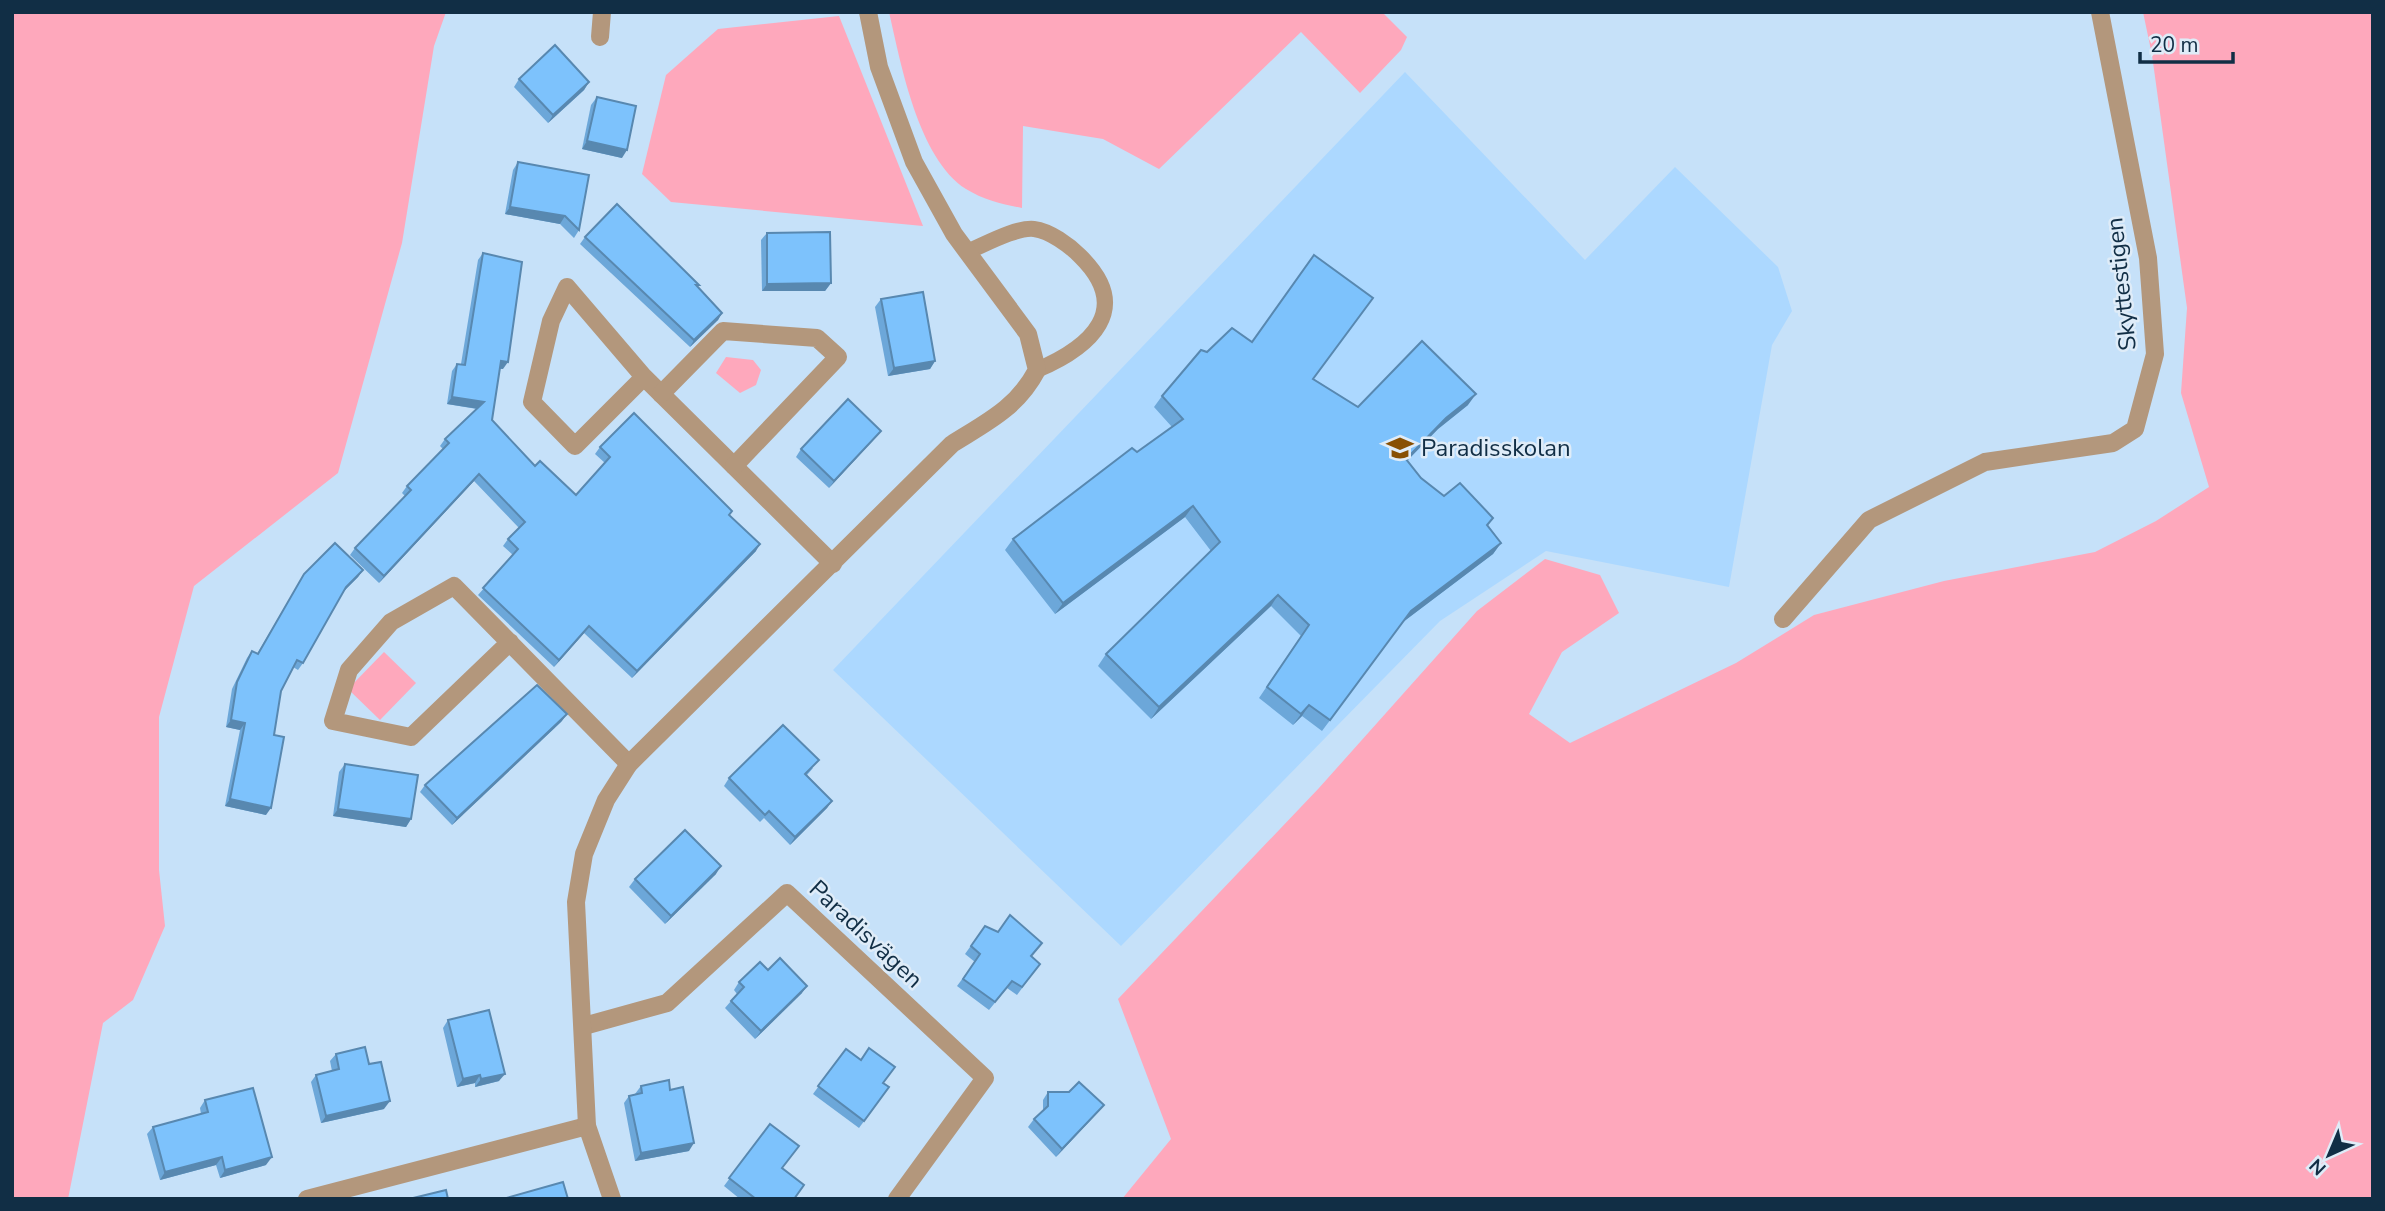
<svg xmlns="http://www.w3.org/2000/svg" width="2385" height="1211" font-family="'Nunito Sans',sans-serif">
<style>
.built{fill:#acd8ff}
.green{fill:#fea8bc}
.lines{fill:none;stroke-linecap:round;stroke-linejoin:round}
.lane{stroke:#b3977c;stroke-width:16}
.street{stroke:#b3977c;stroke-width:18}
.wall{fill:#6ca7d9}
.shaded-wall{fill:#5888b0}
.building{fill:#7dc2fc;stroke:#5888b0;stroke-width:2}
.labels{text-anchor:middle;stroke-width:5;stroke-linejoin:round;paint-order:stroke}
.street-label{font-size:24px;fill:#112e45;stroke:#dfecf8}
.poi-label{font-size:24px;fill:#112e45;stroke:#dfecf8;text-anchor:start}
</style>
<rect width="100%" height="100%" fill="#c6e1f9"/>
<polygon class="built" points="1405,72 1585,260 1675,167 1778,267 1792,311 1772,345 1729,587 1546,551 1440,621 1121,946 833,670"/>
<g class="green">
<polygon points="12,12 446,12 434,46 402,243 338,473 194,586 159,717 159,870 165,926 133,1000 103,1023 68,1199 12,1199"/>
<path d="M889 12H1382L1407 37 1401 50 1360 93 1301 32 1159 169 1103 139 1023 126 1022 208C1001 204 984 200 966 189 918 158 901 64 889 12Z"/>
<polygon points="2143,12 2373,12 2373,1199 1122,1199 1171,1139 1118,999 1319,788 1477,611 1545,559 1600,575 1619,613 1562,652 1529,714 1570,743 1736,663 1814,615 1944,581 2095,552 2156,521 2209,487 2181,393 2187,308 2152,55"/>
<polygon points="839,16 923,226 671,202 642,174 666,75 718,29"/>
<polygon points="726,357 753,360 761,370 756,385 740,393 716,373"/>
<polygon points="384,652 416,683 380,720 348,689"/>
</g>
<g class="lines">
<path class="lane" d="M967 252C984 245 1016 227 1034 229 1050 231 1069 245 1080 256 1134 309 1091 347 1037 370"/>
<g class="street">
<polyline points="600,37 602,12"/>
<polyline points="644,377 575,446 532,402 551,321 567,287 644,377 833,564"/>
<polyline points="661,394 723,331 817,338 838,357 734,466"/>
<polyline points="1783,619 1869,520 1985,462 2113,443 2135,429 2155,354 2148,258 2100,12"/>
<polyline points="510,642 411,737 333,721 349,670 391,622 454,586 629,764"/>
<polyline points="584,1026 667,1003 787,893 985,1078 897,1199"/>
<polyline points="307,1199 587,1126"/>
<path d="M612 1199 587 1126 576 902 584 854 606 800 629 764 952 444C987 422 1017 408 1037 370L1028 334 954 234 914 162 879 67 868 12"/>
</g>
</g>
<g class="wall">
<polygon points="519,79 589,82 584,90 548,123 514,87"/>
<polygon points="597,97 622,158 582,149 591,105"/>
<polygon points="518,162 579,230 574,238 560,224 505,214 513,170"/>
<polygon points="767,233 831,283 825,291 762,291 761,240"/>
<polygon points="585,237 698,287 722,313 718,320 690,347 580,244"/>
<polygon points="483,253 503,369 500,369 492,420 535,466 576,495 605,463 595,454 600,447 729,515 756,551 632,678 584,633 554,667 478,595 513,555 503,546 508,539 519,528 474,481 379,583 350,555 355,548 405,496 402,493 407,486 443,449 440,446 445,439 477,409 447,404 452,371 457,364 461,364 478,260"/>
<polygon points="881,299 935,361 930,369 888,376 875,307"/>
<polygon points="1252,342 1314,379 1358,407 1468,405 1438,429 1407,461 1421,478 1444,496 1493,518 1488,525 1501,543 1493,554 1403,622 1322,731 1302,716 1293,725 1259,698 1301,636 1271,606 1151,719 1098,666 1106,654 1211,551 1185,517 1055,614 1005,550 1013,539 1172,427 1154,407 1162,396 1207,352"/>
<polygon points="875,438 829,488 796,457 801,449"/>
<polygon points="363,570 358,577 343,592 303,663 298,670 293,667 281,691 274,735 266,815 225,806 240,730 226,727 232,689 247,658 252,651 257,654 304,574"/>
<polygon points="562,721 452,825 420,792 425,785"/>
<polygon points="345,764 411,819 406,827 333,816 339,772"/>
<polygon points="813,768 807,775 832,801 827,808 790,845 764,818 760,822 724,786 729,778"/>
<polygon points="716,874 665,924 629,887 635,879"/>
<polygon points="985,926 1032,957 1040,964 1017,995 1007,988 989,1010 957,986 975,962 965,954"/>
<polygon points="768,970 802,993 755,1039 725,1008 737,994 734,990 739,982"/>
<polygon points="448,1020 499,1081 475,1087 475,1083 457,1087 443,1028"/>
<polygon points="846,1049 889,1087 859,1128 813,1094"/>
<polygon points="336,1054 369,1064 384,1109 321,1123 311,1082 316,1075 332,1071 330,1061"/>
<polygon points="641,1086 670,1090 689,1151 635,1161 624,1103 629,1096 635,1094"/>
<polygon points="1048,1092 1069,1092 1098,1112 1056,1157 1028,1127 1034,1119 1043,1111 1043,1100"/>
<polygon points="205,1100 266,1165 220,1178 216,1165 160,1180 147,1134 153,1127 201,1114 200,1108"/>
<polygon points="770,1124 783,1169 794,1199 740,1199 724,1186"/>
</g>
<g class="shaded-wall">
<polygon points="589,82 584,90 548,123 553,115"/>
<polygon points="587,141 627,150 622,158 582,149"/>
<polygon points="510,207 565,216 560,224 505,214"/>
<polygon points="831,283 825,291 762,291 767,284"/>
<polygon points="722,313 718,320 690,347 694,340"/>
<polygon points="501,361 508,362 503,369 496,368"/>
<polygon points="935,361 930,369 888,376 894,368"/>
<polygon points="1476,394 1468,405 1438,429 1398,470 1406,459 1446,418"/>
<polygon points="452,397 484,402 479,409 447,404"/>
<polygon points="881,431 875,438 829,488 834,481"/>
<polygon points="479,474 474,481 379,583 384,576"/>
<polygon points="1193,506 1185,517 1055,614 1063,603"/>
<polygon points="1501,543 1493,554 1403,622 1322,731 1411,611"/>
<polygon points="760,544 756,551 632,678 637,671"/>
<polygon points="363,570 358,577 341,594 346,587"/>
<polygon points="1278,595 1271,606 1151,719 1159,707"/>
<polygon points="589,626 584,633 554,667 559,660"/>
<polygon points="1309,705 1302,716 1293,725 1301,714"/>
<polygon points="567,714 562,721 452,825 457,818"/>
<polygon points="231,720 245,723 240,730 226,727"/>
<polygon points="230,799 271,808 266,815 225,806"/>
<polygon points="832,801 827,808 790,845 795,837"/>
<polygon points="338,809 411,819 406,827 333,816"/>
<polygon points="721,866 716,874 665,924 671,916"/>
<polygon points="807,986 802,993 755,1039 761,1031"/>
<polygon points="505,1074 499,1081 475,1087 481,1079"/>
<polygon points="480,1075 475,1083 457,1087 463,1079"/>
<polygon points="390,1101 384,1109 321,1123 326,1116"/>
<polygon points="1104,1105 1098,1112 1056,1157 1062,1149"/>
<polygon points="694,1143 689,1151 635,1161 641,1153"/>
<polygon points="222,1157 216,1165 160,1180 165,1172"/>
<polygon points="272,1157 266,1165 220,1178 225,1170"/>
</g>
<g class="building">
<polygon points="555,45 589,82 553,115 519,79"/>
<polygon points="597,97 636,106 627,150 587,141"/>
<polygon points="518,162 589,175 579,230 565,216 510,207"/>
<polygon points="617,204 699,285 696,285 722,313 694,340 585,237"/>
<polygon points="830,232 831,283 767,284 767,233"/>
<polygon points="483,253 522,262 508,362 501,361 492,420 535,466 540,461 576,495 610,457 600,447 634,413 732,511 729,515 760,544 637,671 589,626 559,660 483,588 518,549 508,539 525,522 479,474 384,576 355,548 411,490 407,486 449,443 445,439 484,402 452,397 457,364 465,365"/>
<polygon points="1314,255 1373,298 1313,379 1358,407 1422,341 1476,394 1446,418 1406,459 1421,478 1444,496 1460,483 1493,518 1487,525 1501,543 1411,611 1330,720 1309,705 1301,714 1267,687 1309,625 1278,595 1159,707 1106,654 1220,542 1193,506 1063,603 1013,539 1132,448 1137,452 1183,419 1162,396 1201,350 1207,352 1232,328 1252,342"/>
<polygon points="923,292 935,361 894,368 881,299"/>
<polygon points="848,399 881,431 834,481 801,449"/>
<polygon points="335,543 363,570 346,587 303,663 297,660 281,691 274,735 284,737 271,808 230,799 245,723 231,720 237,682 252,651 258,654 304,574"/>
<polygon points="537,685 567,714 457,818 425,785"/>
<polygon points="783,725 819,760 805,774 832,801 795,837 769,811 765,815 729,778"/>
<polygon points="345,764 418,775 411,819 338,809"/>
<polygon points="685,830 721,866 671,916 635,879"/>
<polygon points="1010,915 1042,943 1031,956 1040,964 1022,987 1012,981 995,1002 963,979 980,954 971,946 985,926 998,932"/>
<polygon points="780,958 807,986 761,1031 731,1001 744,987 739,982 760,962 768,970"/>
<polygon points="489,1010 505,1074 481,1079 480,1075 463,1079 448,1020"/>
<polygon points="365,1047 369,1064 381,1062 390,1101 326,1116 316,1075 339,1069 336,1054"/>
<polygon points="869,1048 895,1067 883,1083 889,1087 864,1121 818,1086 846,1049 861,1060"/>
<polygon points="669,1080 670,1090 683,1087 694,1143 641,1153 629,1096 642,1093 641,1086"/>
<polygon points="1079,1082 1104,1105 1062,1149 1034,1119 1048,1106 1048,1092 1069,1092"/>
<polygon points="253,1088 272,1157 225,1170 222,1157 165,1172 153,1127 208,1112 205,1100"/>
<polygon points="770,1124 799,1146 782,1168 804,1185 794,1199 756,1199 729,1178"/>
<polygon points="563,1182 568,1199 503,1199"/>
<polygon points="446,1190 448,1199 409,1199"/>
</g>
<defs>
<g id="school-bare" transform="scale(2.1)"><path d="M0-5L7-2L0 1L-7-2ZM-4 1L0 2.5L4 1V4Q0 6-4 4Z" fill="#885003" stroke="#dfecf8" stroke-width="2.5" paint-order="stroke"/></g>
</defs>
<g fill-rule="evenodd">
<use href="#school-bare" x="1400" y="448"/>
</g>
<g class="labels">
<g class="street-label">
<text transform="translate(2121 284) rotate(-96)" y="8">Skyttestigen</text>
<text transform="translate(866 934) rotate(43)" y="8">Paradisvägen</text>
</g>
<g class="poi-label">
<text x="1421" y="456">Paradisskolan</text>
</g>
</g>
<rect width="2385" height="1211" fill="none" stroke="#112e45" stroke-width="28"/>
<g transform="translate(2329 1155) rotate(224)" stroke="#dfecf8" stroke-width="5" paint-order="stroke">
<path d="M0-5L12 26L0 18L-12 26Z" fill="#112e45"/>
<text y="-10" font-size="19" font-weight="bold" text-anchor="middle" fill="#112e45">N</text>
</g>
<path d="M2140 52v10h93v-10" fill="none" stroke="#112e45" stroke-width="3.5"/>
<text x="2150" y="52" font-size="21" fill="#112e45" stroke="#dfecf8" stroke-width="5" paint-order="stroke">20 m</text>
</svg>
